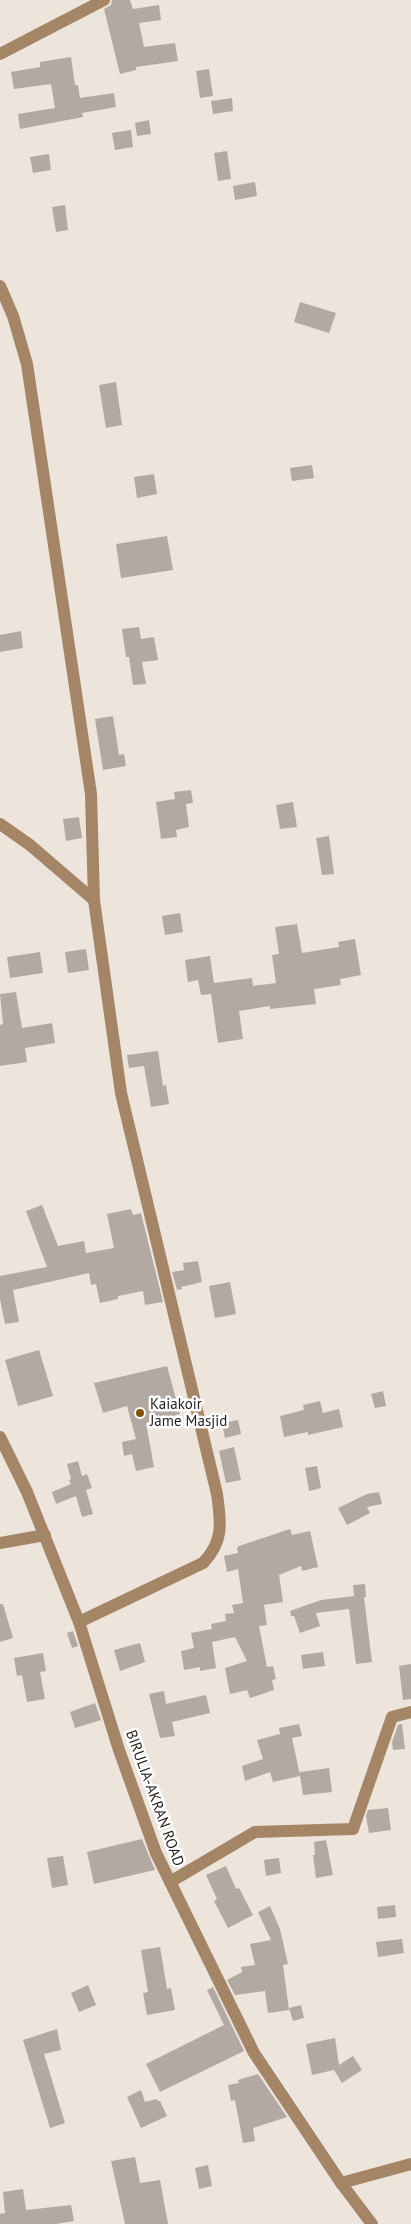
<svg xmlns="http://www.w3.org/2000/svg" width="411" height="2224" font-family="'PT Sans',sans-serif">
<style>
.building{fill:#b2aaa2}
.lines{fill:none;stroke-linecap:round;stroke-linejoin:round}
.minor{stroke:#a48566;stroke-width:12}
.poi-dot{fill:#875100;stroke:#fff;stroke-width:2}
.labels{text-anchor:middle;stroke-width:5;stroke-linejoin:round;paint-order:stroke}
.poi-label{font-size:15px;fill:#211e1b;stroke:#fff;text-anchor:start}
.street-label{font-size:15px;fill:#211e1b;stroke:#fff}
</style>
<rect width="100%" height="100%" fill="#ede4dc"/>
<g class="building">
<polygon points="112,0 130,0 133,9 159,5 161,20 139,23 144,47 175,43 178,61 136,67 136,70 120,74 104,9 111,5"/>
<polygon points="71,57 75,85 78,85 80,98 114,93 116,107 82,113 83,117 20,129 18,114 55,108 51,84 14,89 11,72 40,67 40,62"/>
<polygon points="209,69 213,96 200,98 196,71"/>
<polygon points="232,98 233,111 213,114 211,101"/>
<polygon points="149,120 151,134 137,136 135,123"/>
<polygon points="131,130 133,147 115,150 112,133"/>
<polygon points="227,151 231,179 218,181 214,153"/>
<polygon points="49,154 51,170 33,173 30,157"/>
<polygon points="255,182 257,196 235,200 233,186"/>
<polygon points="65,205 68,230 56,232 52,207"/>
<polygon points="300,302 336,313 329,333 294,322"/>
<polygon points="116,382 122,425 106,428 99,385"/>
<polygon points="312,465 314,478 292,481 290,468"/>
<polygon points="154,474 157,494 137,498 134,477"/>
<polygon points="167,536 173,570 121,578 116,544"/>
<polygon points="139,627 141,639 154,637 158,660 142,662 146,684 133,685 129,657 126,657 122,629"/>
<polygon points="21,631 23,648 0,652 0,635"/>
<polygon points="113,716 119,755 124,754 126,766 103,770 95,719"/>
<polygon points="191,790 193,803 186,804 189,827 176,830 177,837 161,839 156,802 175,799 174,792"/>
<polygon points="293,802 297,827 280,829 276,805"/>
<polygon points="79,817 82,838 66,841 63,819"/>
<polygon points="329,836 334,874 322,875 316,838"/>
<polygon points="180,913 183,932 165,935 162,916"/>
<polygon points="297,924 302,953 339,947 338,942 355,939 361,975 340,979 341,985 314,989 316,1004 270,1009 270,1006 239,1011 243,1039 218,1043 211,994 201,995 198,980 188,982 185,960 210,956 214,983 252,978 253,986 276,983 272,955 279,954 275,927"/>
<polygon points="86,949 89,970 68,973 65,952"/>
<polygon points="40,952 43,973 10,978 7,957"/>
<polygon points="16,992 22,1028 52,1023 55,1043 25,1048 27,1062 0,1066 0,1025 3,1024 0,994"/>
<polygon points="158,1051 163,1086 166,1085 169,1104 151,1107 144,1066 129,1068 127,1055"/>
<polygon points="42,1205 58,1246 84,1241 86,1253 114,1248 107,1214 131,1209 133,1215 141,1213 163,1302 145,1305 143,1291 118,1296 118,1299 100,1303 96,1284 91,1285 89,1273 13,1290 19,1322 5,1324 0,1299 0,1276 47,1267 26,1211"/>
<polygon points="198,1261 202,1282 181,1287 182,1289 177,1290 172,1272 184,1270 183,1263"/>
<polygon points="230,1282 236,1314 215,1318 209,1286"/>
<polygon points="39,1350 53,1396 18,1406 5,1360"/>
<polygon points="167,1366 180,1414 146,1423 154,1467 136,1471 132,1454 124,1456 122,1442 136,1439 127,1406 103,1413 94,1383"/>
<polygon points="383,1391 386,1406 375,1408 371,1394"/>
<polygon points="320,1401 323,1413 339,1409 343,1427 308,1435 308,1432 284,1437 280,1416 304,1410 303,1405"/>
<polygon points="238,1420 241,1434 225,1438 222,1423"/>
<polygon points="234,1447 241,1480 226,1483 219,1451"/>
<polygon points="78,1461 82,1476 87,1474 92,1488 86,1490 93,1514 82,1517 76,1496 56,1504 52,1492 71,1484 69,1480 71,1479 67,1464"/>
<polygon points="317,1466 321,1488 309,1491 305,1468"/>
<polygon points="379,1492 382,1504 367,1507 370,1513 347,1525 338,1508 367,1494"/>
<polygon points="290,1529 292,1535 310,1531 318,1567 302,1571 301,1566 279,1575 283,1602 264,1605 267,1625 259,1626 267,1667 273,1666 276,1679 272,1680 274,1690 250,1698 247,1690 230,1694 225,1668 247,1661 235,1637 212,1642 216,1668 200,1671 200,1667 184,1670 181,1651 194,1648 191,1633 212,1629 211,1624 226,1621 225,1614 234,1613 232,1605 243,1603 238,1569 227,1572 224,1556 238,1553 237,1548 239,1546"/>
<polygon points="365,1584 366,1597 364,1597 372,1662 356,1664 349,1609 316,1613 320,1626 300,1633 294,1616 291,1616 290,1611 321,1600 354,1596 353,1585"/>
<polygon points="0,1604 3,1604 13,1638 0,1642"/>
<polygon points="73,1631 78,1646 72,1648 67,1633"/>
<polygon points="140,1643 145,1662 120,1671 114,1650"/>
<polygon points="323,1652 325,1666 303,1669 301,1655"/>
<polygon points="43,1653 46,1671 40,1672 45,1699 27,1702 22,1675 17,1676 14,1658"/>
<polygon points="411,1664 411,1699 403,1700 399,1666"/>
<polygon points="164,1691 166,1704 206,1695 210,1713 172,1722 175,1736 160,1738 149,1694"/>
<polygon points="95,1703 101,1720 75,1728 70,1712"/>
<polygon points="299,1724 302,1736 292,1738 300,1775 300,1772 329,1768 332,1792 303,1795 300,1776 273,1782 270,1772 245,1781 242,1766 263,1759 257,1740 280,1734 279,1728"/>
<polygon points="402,1724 405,1749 393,1750 392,1742 398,1725"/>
<polygon points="388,1808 391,1830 369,1833 366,1816 368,1810"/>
<polygon points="142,1839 155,1870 94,1884 87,1852"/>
<polygon points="326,1840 333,1875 316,1878 313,1855 315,1855 314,1842"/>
<polygon points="63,1856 68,1885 52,1888 47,1858"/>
<polygon points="279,1858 281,1873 266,1876 264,1860"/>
<polygon points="226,1866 236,1889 239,1888 253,1915 228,1928 214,1901 217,1899 206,1875"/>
<polygon points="395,1905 396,1917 378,1919 377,1907"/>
<polygon points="270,1906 280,1929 288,1964 283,1965 289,2010 268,2013 265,1991 235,1995 227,1980 242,1972 241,1967 255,1965 250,1944 271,1940 258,1912"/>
<polygon points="402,1939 404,1953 378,1957 376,1942"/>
<polygon points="160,1947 167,1989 171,1988 175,2010 147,2015 143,1993 148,1992 141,1950"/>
<polygon points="88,1985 96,2005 79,2012 71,1993"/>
<polygon points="213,1987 244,2051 160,2092 146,2064 224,2025 207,1990"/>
<polygon points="301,2005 304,2018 293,2021 289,2008"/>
<polygon points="57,2029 61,2050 44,2054 65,2123 50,2128 23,2040"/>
<polygon points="335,2038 339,2065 353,2056 362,2070 342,2083 334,2070 312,2075 306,2044"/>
<polygon points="258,2074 287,2117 253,2128 255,2141 243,2143 235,2100 231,2101 228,2085 239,2083 238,2080"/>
<polygon points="141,2090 145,2102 157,2099 158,2101 160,2101 167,2116 141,2128 127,2097"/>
<polygon points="135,2157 140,2183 160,2180 168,2224 125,2224 111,2161"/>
<polygon points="208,2165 212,2186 199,2189 195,2168"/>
<polygon points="23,2189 26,2210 71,2205 74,2221 56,2224 0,2224 0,2214 5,2213 3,2192"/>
</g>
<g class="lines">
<g class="minor">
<polyline points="0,54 104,0"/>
<path d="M0 286 13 316 27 364 91 794 94 900 121 1093 217 1494C221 1523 224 1541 203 1563L79 1622"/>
<polyline points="0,824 30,845 94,900"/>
<polyline points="0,1437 27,1492 79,1622 119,1750 156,1853 254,2053 341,2183 372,2224"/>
<polyline points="0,1543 45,1535"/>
<polyline points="170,1882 255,1832 353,1829 392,1717 411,1712"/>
<polyline points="341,2183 411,2164"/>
</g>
</g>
<circle class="poi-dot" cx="140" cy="1413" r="5"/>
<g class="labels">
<g class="poi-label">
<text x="150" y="1409">Kaiakoir<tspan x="150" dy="17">Jame Masjid</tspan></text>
</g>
<g class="street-label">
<text transform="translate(155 1798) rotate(70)" y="5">BIRULIA-AKRAN ROAD</text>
</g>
</g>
</svg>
